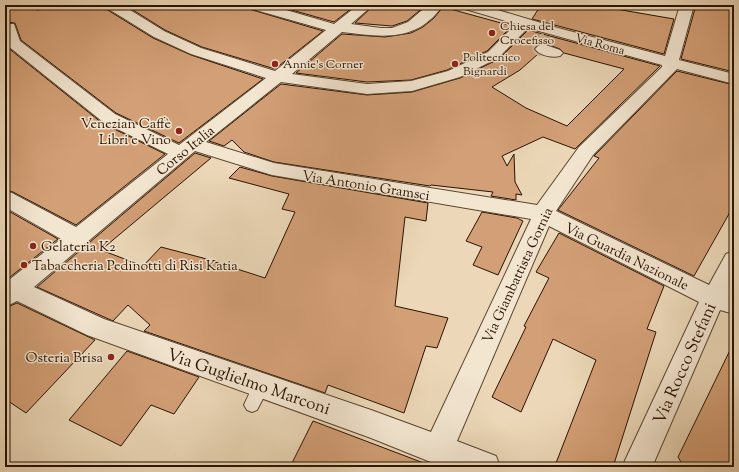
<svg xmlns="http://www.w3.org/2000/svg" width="739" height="472" font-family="'Sorts Mill Goudy',serif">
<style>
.building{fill:#d39f76;stroke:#291201;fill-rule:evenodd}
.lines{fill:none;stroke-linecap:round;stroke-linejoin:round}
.street-tunnel{stroke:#cfba9d;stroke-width:16;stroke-dasharray:16 8;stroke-linecap:butt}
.lane-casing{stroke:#5a442f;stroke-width:2}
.street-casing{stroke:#5a442f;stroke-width:2}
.lane{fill:#f3e6d1;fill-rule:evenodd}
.street{fill:#f3e6d1;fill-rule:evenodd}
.poi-dot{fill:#8f2418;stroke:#f3e6d1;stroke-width:1.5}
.labels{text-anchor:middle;stroke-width:3;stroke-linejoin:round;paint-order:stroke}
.far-poi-label{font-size:12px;fill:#291201;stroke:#f3e6d1;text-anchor:start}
.far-street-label{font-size:12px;fill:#291201;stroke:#f3e6d1}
.poi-label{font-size:14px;fill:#291201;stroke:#f3e6d1;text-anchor:end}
.street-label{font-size:14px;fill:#291201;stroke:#f3e6d1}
.near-street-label{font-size:17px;fill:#291201;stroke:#f3e6d1}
</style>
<rect width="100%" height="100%" fill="#ecd8b8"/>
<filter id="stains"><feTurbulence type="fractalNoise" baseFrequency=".005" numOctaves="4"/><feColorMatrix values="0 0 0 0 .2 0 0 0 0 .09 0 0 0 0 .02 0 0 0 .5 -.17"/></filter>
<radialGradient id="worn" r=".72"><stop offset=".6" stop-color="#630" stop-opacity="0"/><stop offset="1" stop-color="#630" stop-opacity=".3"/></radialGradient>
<g class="building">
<polygon points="5,5 39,10 41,5 104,5 106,9 153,38 191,55 263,79 179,143 116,113 21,40 15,23 5,22"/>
<polygon points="125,5 246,5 249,9 323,31 275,69 202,47 165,30"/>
<polygon points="274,5 356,5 334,22"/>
<polygon points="374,5 426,5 407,21 392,26 355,23"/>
<polygon points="546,5 611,5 610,8 674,19 664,54 532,19 539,8 543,9"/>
<polygon points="696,5 714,5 734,9 734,72 681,59"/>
<polygon points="443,7 512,26 487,51 447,70 411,80 367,82 296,73 342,34 385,37 411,33 423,27 434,18"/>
<path d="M528 30 660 66 575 149 543 137 502 156 507 166 514 154 515 182 522 195 516 194V200L491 196 493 192 431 185 430 186 274 162 244 152 232 140 224 146 209 141 281 84 367 95 412 92 460 78 499 59ZM544 43 560 49 564 53 624 69 567 126 526 108 492 87 520 70 538 54 534 50V48Z"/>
<polygon points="5,44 7,47 102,123 165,154 76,225 13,192 5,190"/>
<polygon points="677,71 734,85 734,205 694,276 558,210 599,158 594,156"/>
<polygon points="195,153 211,158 101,250 143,266 161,247 203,258 265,278 295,212 282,209 289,194 229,178 240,167 272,176 428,203 426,221 405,217 395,306 448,318 437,348 426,346 404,413 328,385 325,393 144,331 150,325 128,305 113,321 37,287"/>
<polygon points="5,209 58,239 5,281"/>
<polygon points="482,212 517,218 523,221 498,275 473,265 482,247 466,241"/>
<polygon points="559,233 664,286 647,329 656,332 613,467 567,467 556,463 596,360 553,339 521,412 492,397 526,327 524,326 549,278 536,272"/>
<polygon points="17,303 95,340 26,413 5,399 5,308"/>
<polygon points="734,342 734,467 684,467 678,457"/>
<polygon points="127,351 199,377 174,414 151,405 121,446 69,420"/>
<polygon points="313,421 429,465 428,467 290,467"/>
</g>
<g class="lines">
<polyline class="street-tunnel" points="543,49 540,48 552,33"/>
<g class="lane-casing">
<path id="lane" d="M263 378 268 380 270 385 257 410 252 412 247 410 244 405C248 396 254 382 263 378Z"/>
</g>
<g class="street-casing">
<g id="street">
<path d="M105 5H122L164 31 201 48 275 71 326 30 249 8 247 5H269L334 24 358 5H373L351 24 381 28H392L408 22 428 5H443C417 43 382 37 342 32L292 74 367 84 411 81 448 71 488 52 516 24 462 8 460 5H481L558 28 665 56 680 5H694L679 60 734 74V84L677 69 593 155 556 211 709 285 726 254 734 251V283L729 293 734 294V314L720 310 652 467H622L699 302 549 226 457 441 496 456 500 467H446L438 465 371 438 87 335 17 301 5 307V283L61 239 5 207V191L12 193 76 227 168 154 103 122 8 46 5 41V24H14L20 41 115 114 179 145 266 78 191 54 154 37 107 8ZM528 28 662 65V67L579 147 537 205 274 163 206 142 281 82 367 94 412 91 460 77 498 58ZM195 151 272 175 531 219 431 432 371 410 104 319 34 287Z"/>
<path d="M543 44 560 50 563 53 560 56C553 58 540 56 535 49L538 46Z"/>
</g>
</g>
<use href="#lane" class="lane"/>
<use href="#street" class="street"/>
</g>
<g class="poi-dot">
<circle cx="492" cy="33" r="4"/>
<circle cx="275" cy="64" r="4"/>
<circle cx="455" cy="64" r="4"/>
<circle cx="179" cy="131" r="4"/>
<circle cx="33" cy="246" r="4"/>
<circle cx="24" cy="265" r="4"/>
<circle cx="111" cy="357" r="4"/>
</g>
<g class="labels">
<g class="far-poi-label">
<text x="500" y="30">Chiesa del<tspan x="500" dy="14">Crocefisso</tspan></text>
<text x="463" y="61">Politecnico<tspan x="463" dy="14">Bignardi</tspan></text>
<text x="283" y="68">Annie's Corner</text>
</g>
<g class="far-street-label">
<text transform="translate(600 44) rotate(15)" y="4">Via Roma</text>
</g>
<g class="poi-label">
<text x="171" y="128">Venezian Caffè<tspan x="171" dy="16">Libri e Vino</tspan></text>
<text x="41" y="251" text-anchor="start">Gelateria K2</text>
<text x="32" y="270" text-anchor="start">Tabaccheria Pedinotti di Risi Katia</text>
<text x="103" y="362">Osteria Brisa</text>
</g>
<g class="street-label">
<text transform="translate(185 150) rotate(-39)" y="5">Corso Italia</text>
<text transform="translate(366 185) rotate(9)" y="5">Via Antonio Gramsci</text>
<text transform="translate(627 256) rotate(26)" y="5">Via Guardia Nazionale</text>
<text transform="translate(517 275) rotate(-65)" y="5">Via Giambattista Gornia</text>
</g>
<g class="near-street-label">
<text transform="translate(684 363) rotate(-66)" y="6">Via Rocco Stefani</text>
<text transform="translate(249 381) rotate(19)" y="6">Via Guglielmo Marconi</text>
</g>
</g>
<rect width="739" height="472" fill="none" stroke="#ecd8b8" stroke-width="20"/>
<rect x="6" y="6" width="727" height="460" fill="none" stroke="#291201" stroke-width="2"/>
<rect x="10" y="10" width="719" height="452" fill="none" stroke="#291201"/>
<rect width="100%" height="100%" filter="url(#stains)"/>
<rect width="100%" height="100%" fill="url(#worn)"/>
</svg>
